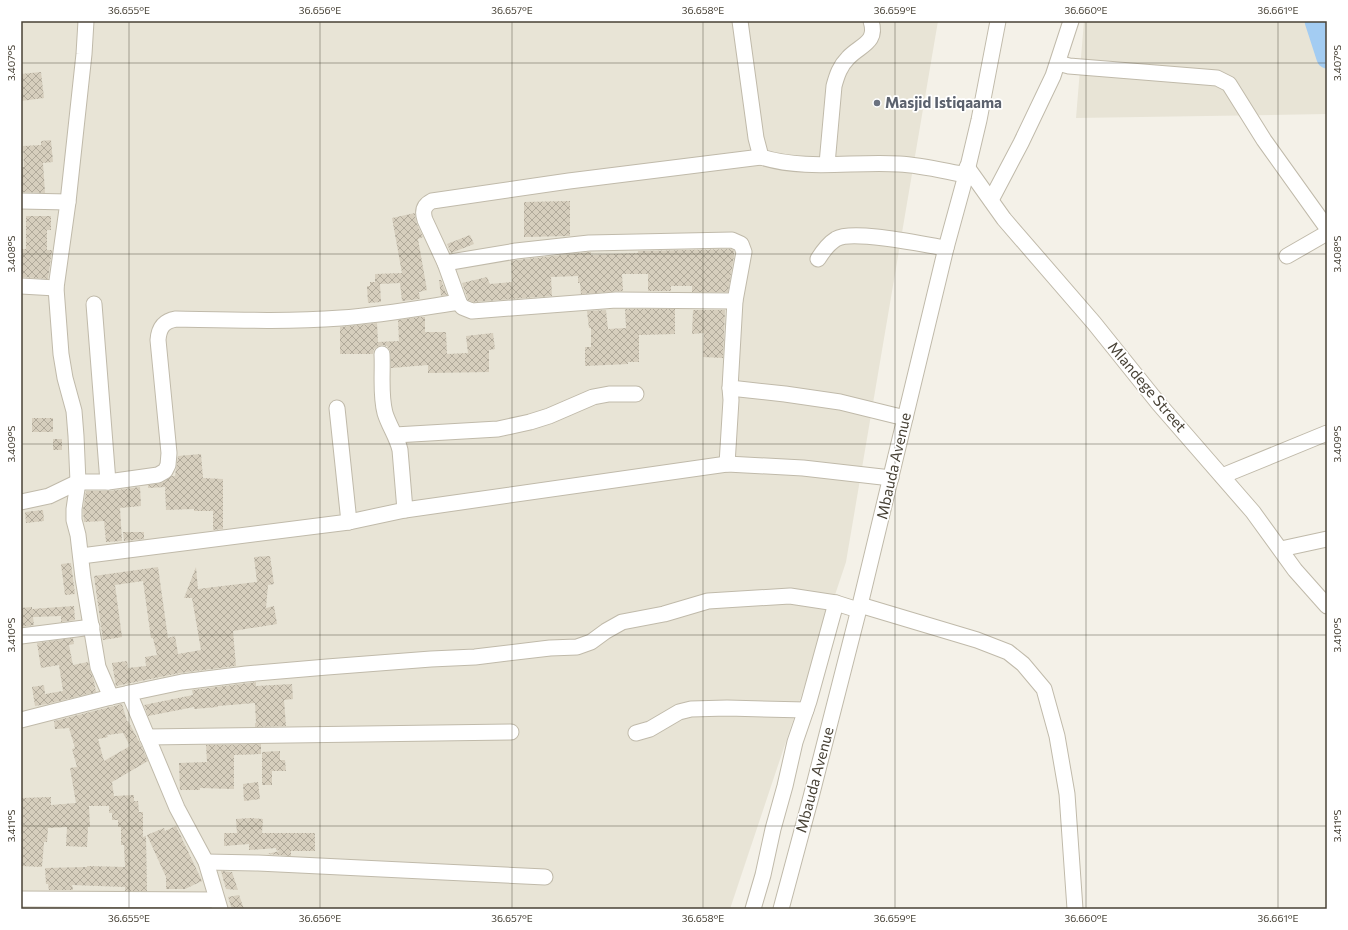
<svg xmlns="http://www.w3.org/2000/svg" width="1348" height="930" font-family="Commissioner,sans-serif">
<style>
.residential{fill:#e8e4d6}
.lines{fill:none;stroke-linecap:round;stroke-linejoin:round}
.river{stroke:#a3ccf2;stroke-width:21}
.building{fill:url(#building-cross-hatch);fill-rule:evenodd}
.minor-casing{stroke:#c0baaa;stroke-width:17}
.minor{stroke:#fff;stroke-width:15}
.ticks{fill:none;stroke:#484236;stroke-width:1;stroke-opacity:0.45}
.worship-dot{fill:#6b7280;stroke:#fff;stroke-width:1.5}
.labels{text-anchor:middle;stroke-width:3.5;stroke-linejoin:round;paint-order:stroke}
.worship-label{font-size:15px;font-weight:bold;fill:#5b616d;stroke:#fff;text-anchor:start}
.street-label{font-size:15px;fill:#484236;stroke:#fff}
.neatline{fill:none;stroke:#484236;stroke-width:1.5}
.ticks-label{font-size:10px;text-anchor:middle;fill:#484236}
</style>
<defs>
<pattern id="building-cross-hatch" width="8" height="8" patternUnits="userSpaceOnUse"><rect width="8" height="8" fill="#d6cebd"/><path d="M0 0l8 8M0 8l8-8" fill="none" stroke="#b0a99a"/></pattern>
</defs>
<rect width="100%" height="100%" fill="#f4f1e8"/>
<g class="residential">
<polygon points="21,21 938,21 846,562 730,909 21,909"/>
<polygon points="1084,21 1327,21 1327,114 1076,118"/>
</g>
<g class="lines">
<polyline class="river" points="1315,21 1327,58"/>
</g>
<g class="building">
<polygon points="41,72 44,98 21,101 21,74"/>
<polygon points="51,140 53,162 43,163 45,193 21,192 21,167 24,167 23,146 41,145 41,141"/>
<polygon points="570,201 570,236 524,237 524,202"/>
<polygon points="415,213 416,222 423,237 418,239 427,290 419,292 420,299 402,301 400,283 380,284 381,302 368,303 367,286 370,286 370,282 375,282 375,274 402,273 392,218"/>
<polygon points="26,216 51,216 51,230 47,230 47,250 52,250 48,279 21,277 21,249 26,249"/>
<polygon points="470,235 474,244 451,253 447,244"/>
<polygon points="731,249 734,251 734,256 728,292 692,292 692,286 671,286 671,291 648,291 648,274 622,274 623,291 581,294 580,283 578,283 578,276 551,277 552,296 473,302 468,300 462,283 487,277 490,284 512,282 511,261 517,260 590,252 591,252 591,255 638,253 638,251"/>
<polygon points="439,280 441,280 447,295 441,296"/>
<polygon points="625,309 675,309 675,334 639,335 639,362 628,362 628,364 585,366 585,347 591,347 591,328 589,328 587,311 606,310 608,329 626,328"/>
<polygon points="693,310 725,310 723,358 703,357 704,333 692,334"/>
<polygon points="419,317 425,317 425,332 446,332 447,354 468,353 466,336 493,333 495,349 489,350 489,372 428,373 428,365 391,368 390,350 387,346 382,345 377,347 374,349 373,354 340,354 340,327 377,323 378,342 399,341 398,320"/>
<rect x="32" y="418" width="21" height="14"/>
<rect x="53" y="439" width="9" height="11"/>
<polygon points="201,454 203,478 223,479 223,529 213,530 213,511 194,511 194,509 166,510 165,487 148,488 148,485 162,483 172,476 175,476 178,456"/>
<polygon points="140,487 141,506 120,508 122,541 106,542 104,521 84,522 83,510 86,491 109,491"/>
<polygon points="43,510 44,521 26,523 25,512"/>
<polygon points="123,532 144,532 144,539 124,541"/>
<polygon points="270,556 274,584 268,585 266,608 274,606 277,624 233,631 236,666 180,673 116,686 112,663 127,661 128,668 146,666 145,657 157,655 153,638 151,638 143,581 115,585 122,637 103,640 94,576 158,567 168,638 175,636 178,654 201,650 192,598 184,598 196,567 198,589 257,582 254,557"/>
<polygon points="71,563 75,594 65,595 61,564"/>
<polygon points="74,606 75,620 61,622 61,616 33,617 34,625 21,627 21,608 32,607 32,609"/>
<polygon points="73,638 74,644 69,645 73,665 88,662 90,670 94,681 96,692 47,704 35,706 32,687 44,685 45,694 63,691 59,665 41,668 37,643"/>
<polygon points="256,682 256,686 292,684 293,699 284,700 286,726 255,727 255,723 256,723 255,703 218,706 218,707 194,709 194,707 148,716 144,705 193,695 192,690"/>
<path d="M122 704 127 721H128L140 743 148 761 112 782 114 796 134 795V801H138L139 812H143V837L146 836 147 891H125V887L72 885 73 890H49L48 884H46L45 868 87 867V866L125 867 124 845H121V827H118V820H112V813H109V806H89L90 827H88L87 847 66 846 67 827 48 828 47 842H44L42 867 21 866V844H22L21 798 51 797V805L76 803 70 768 77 767 72 749 75 748 69 728 55 729 54 721ZM123 733 130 746 104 761 98 739 108 737 107 735Z"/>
<polygon points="261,744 261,754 234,755 234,789 200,788 200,790 180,790 179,763 207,762 206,745"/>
<polygon points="280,751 280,760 285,760 286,771 272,771 272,785 262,785 262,752"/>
<polygon points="258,782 260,799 244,801 243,784"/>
<polygon points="251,818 263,819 262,833 315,833 315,851 291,851 291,856 267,854 280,851 276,850 276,848 249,850 249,844 224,846 224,833 237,833 236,819"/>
<polygon points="176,826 202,881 185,889 166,889 166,877 147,835 164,828 165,831"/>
<polygon points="221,871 232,872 238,890 226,889"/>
<polygon points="239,895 244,909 232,909 228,897"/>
</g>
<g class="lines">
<g class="minor-casing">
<g id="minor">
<polyline points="86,21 84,54 68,202 56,288 61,354 65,378 74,411 76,436 78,482 74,509 74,520 78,535 83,578 98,667 111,697"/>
<path d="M740 21 756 138 761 157C806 171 853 161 899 164 921 165 944 171 966 175"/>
<polyline points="1058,63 1069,66 1217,78 1229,84 1264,140 1327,228"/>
<path d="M827 164 834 86C837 75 840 66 848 58 860 45 878 43 871 21"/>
<polyline points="967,167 1004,219 1094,323 1159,404 1253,512 1295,570 1327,606"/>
<polyline points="991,200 1021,143 1053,76 1071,21"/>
<polyline points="21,201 68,202"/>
<polyline points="1287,256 1327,233"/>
<path d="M818 259C823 251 828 244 836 239 853 229 925 245 946 248"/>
<polyline points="445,263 516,251 589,243 732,240 741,244 744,252 735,301 730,388 731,400 727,464"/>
<polyline points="21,286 56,288"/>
<path d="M735 301 616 300 472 311 462 307 459 302 445 263 425 220C422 211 424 205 432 201L569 181 761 157"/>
<polyline points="94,304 108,482"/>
<path d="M382 354C383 373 380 395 385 413 389 426 397 437 400 450L405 510"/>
<polyline points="730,388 785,394 840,402 905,418"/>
<polyline points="337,408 349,522"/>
<polyline points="395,435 498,429 530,422 549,416 593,397 609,394 636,394"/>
<polyline points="1222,476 1327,433"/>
<path d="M21 502 49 496 78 482H108L158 475 165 471 168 465 169 453 158 340C159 327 164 321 176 319 231 320 286 322 341 318 381 315 420 308 459 302"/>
<polyline points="1281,549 1327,539"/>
<polyline points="81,556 349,522 405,510 727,464 803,468 891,478"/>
<polyline points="860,605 977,640 1008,652 1023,664 1044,689 1057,736 1067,794 1075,909"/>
<polyline points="21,636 92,627"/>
<polyline points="129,693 177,808 206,862 220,909"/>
<polyline points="21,720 111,697 182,682 246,674 327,667 431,659 475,657 550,648 577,647 591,642 606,631 622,622 664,614 708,601 790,596 836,603 858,610"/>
<polyline points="636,733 650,729 679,712 691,709 727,708 806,710"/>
<polyline points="147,737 511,732"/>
<polyline points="206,862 258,863 545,877"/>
<polyline points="21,899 217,900"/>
<polyline points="753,909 763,875 773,829 785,786 795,742 809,701 836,603"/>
<polyline points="781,909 811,797 860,605 946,248 966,175 979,120 998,21"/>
</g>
</g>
<use href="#minor" class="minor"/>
</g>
<path class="ticks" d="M129 21V909M320 21V909M512 21V909M703 21V909M895 21V909M1086 21V909M1278 21V909M21 63H1327M21 254H1327M21 444H1327M21 635H1327M21 826H1327"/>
<circle class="worship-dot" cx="877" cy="103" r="4"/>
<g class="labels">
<g class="worship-label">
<text x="885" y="108">Masjid Istiqaama</text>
</g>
<g class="street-label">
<text transform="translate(1147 387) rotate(50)" y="5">Mlandege Street</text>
<text transform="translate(894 466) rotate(-77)" y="5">Mbauda Avenue</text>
<text transform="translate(815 780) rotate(-75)" y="5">Mbauda Avenue</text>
</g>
</g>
<rect width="1348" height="930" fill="none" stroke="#ffffff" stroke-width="44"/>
<rect x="22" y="22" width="1304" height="886" class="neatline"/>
<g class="ticks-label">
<text x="129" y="14">36.655°E</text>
<text x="320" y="14">36.656°E</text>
<text x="512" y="14">36.657°E</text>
<text x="703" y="14">36.658°E</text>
<text x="895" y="14">36.659°E</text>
<text x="1086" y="14">36.660°E</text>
<text x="1278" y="14">36.661°E</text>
<text transform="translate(11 63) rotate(-90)" y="4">3.407°S</text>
<text transform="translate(1337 63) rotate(-90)" y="4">3.407°S</text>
<text transform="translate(11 254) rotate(-90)" y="4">3.408°S</text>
<text transform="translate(1337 254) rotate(-90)" y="4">3.408°S</text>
<text transform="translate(11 444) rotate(-90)" y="4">3.409°S</text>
<text transform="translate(1337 444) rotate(-90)" y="4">3.409°S</text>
<text transform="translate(11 635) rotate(-90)" y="4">3.410°S</text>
<text transform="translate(1337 635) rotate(-90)" y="4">3.410°S</text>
<text transform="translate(11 826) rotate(-90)" y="4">3.411°S</text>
<text transform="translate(1337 826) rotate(-90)" y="4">3.411°S</text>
<text x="129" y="922">36.655°E</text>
<text x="320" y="922">36.656°E</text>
<text x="512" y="922">36.657°E</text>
<text x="703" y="922">36.658°E</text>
<text x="895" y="922">36.659°E</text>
<text x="1086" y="922">36.660°E</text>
<text x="1278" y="922">36.661°E</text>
</g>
</svg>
